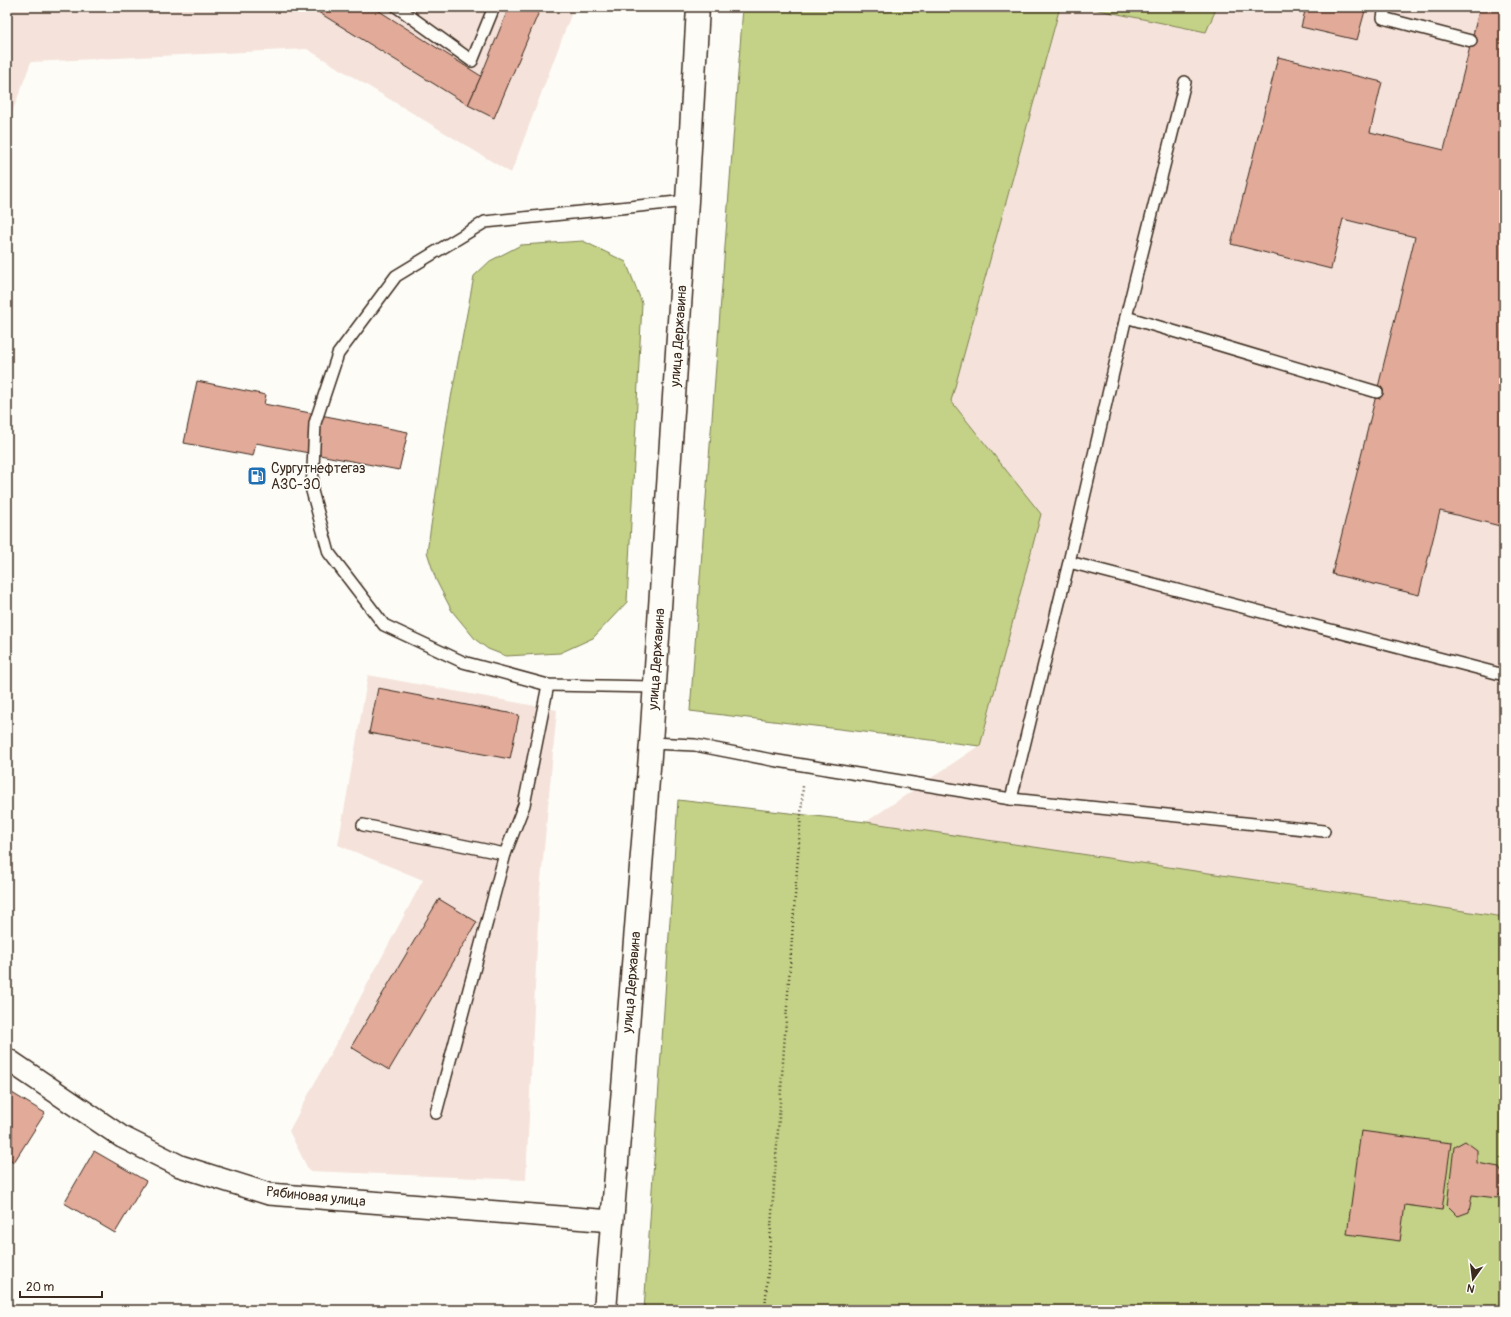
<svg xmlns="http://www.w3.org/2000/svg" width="1511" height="1317" font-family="Pangolin,sans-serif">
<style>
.built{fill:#f5e3db}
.green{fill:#c3d286;stroke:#7f7e52}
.building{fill:#e1aa99;stroke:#3b2a1e}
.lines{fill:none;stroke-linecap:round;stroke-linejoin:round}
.service-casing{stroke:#3b2a1e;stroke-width:14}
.minor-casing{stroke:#3b2a1e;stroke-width:24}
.primary-casing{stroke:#3b2a1e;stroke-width:25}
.path{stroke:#3b2a1e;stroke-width:2.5;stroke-dasharray:1 3;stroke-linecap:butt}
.service{stroke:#fdfcf7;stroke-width:11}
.minor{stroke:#fdfcf7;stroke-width:21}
.primary{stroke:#fdfcf7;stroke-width:22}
.labels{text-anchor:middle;stroke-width:3;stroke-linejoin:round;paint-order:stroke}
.street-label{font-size:14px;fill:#3b2a1e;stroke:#fdfcf7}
.poi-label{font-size:14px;fill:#3b2a1e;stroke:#fdfcf7;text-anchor:start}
</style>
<rect width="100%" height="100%" fill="#fdfcf7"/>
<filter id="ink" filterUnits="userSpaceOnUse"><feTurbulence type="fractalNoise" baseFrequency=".025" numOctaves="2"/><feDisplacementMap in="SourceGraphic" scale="8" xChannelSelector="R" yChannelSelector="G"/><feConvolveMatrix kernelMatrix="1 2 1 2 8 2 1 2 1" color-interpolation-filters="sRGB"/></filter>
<g filter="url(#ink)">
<g class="built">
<polygon points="7,7 574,7 511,173 307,49 31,62 7,126"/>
<polygon points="1060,7 1084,7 1205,32 1217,7 1504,7 1504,917 866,822 980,745 1041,514 951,401"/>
<polygon points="368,675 557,710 539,902 526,1180 309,1171 289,1131 423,880 338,845"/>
</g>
<g class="green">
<polygon points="743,7 1060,7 951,401 1041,514 980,746 690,711"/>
<polygon points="1084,7 1217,7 1206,32"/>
<polygon points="583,241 626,262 642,303 627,602 593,638 560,653 506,656 488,649 476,640 452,611 436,580 427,552 448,414 474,276 490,261 521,245"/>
<polygon points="678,800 866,822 1504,917 1504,1310 644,1310"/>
</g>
<g class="building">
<polygon points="310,7 373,7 481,76 468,105"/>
<polygon points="509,7 541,7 494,118 468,105 481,76"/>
<polygon points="1306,7 1366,7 1357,40 1301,27"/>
<polygon points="1480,7 1504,7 1504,527 1440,511 1419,595 1332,574 1415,237 1343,219 1331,269 1231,244 1278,57 1382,82 1370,132 1444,150"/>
<polygon points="197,381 266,395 264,404 408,432 399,470 256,443 253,456 184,443"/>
<polygon points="378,688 519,715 510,759 369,733"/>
<polygon points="439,899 477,922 389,1070 351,1047"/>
<polygon points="7,1090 45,1113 14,1162 7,1158"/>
<polygon points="1361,1131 1451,1143 1442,1210 1405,1205 1400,1241 1347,1234"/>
<polygon points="1465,1141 1477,1150 1477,1163 1499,1167 1504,1176 1504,1189 1497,1198 1472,1195 1469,1212 1458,1216 1447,1205 1454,1147"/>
<polygon points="94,1151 146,1181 115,1233 64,1203"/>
</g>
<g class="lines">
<g class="service-casing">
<g id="service">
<polyline points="397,7 472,61 494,7"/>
<polyline points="1385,7 1383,18 1471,41"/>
<polyline points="1126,317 1377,392"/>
<polyline points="1069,562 1126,317 1185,82"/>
<polyline points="654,687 548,685 463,662 384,625 329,553 312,491 315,423 338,354 396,276 485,222 687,201"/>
<polyline points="651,743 695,745 772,760 1011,799 1324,831"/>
<polyline points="1011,799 1069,562 1504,675"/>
<polyline points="363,825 505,854 524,805 548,685"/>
<polyline points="436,1113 505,854"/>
</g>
</g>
<g class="minor-casing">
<polyline id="minor" points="7,1059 122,1137 180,1166 269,1194 612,1221"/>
</g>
<g class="primary-casing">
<polyline id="primary" points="605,1310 651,743 687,201 698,7"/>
</g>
<polyline class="path" points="765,1310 803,786"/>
<use href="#service" class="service"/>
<use href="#minor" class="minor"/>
<use href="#primary" class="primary"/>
</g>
</g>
<defs>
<g id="fuel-square" transform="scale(1)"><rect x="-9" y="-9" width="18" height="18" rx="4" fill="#1f6fb2" stroke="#fdfcf7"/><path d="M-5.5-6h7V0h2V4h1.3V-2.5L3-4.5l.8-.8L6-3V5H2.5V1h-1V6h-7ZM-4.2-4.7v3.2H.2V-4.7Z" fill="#fff"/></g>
</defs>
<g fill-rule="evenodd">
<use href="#fuel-square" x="257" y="476"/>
</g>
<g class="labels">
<g class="street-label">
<text transform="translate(678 336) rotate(-86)" y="5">улица Державина</text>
<text transform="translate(656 659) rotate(-86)" y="5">улица Державина</text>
<text transform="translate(631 982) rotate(-85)" y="5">улица Державина</text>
<text transform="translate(316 1196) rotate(6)" y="5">Рябиновая улица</text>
</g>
<g class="poi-label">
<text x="271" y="473">Сургутнефтегаз<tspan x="271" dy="16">АЗС-30</tspan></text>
</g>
</g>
<rect width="1511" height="1317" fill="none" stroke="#fdfcf7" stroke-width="24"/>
<rect x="12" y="12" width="1487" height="1293" fill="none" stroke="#3b2a1e" stroke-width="1.5" filter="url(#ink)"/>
<g transform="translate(1473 1279) rotate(194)" stroke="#fdfcf7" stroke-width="3" paint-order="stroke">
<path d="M0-3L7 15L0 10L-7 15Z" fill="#3b2a1e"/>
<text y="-6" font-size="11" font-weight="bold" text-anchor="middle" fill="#3b2a1e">N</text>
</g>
<path d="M20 1291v6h82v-6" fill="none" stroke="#3b2a1e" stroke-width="2"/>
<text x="26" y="1291" font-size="12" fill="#3b2a1e" stroke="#fdfcf7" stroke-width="3" paint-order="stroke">20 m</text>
</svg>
